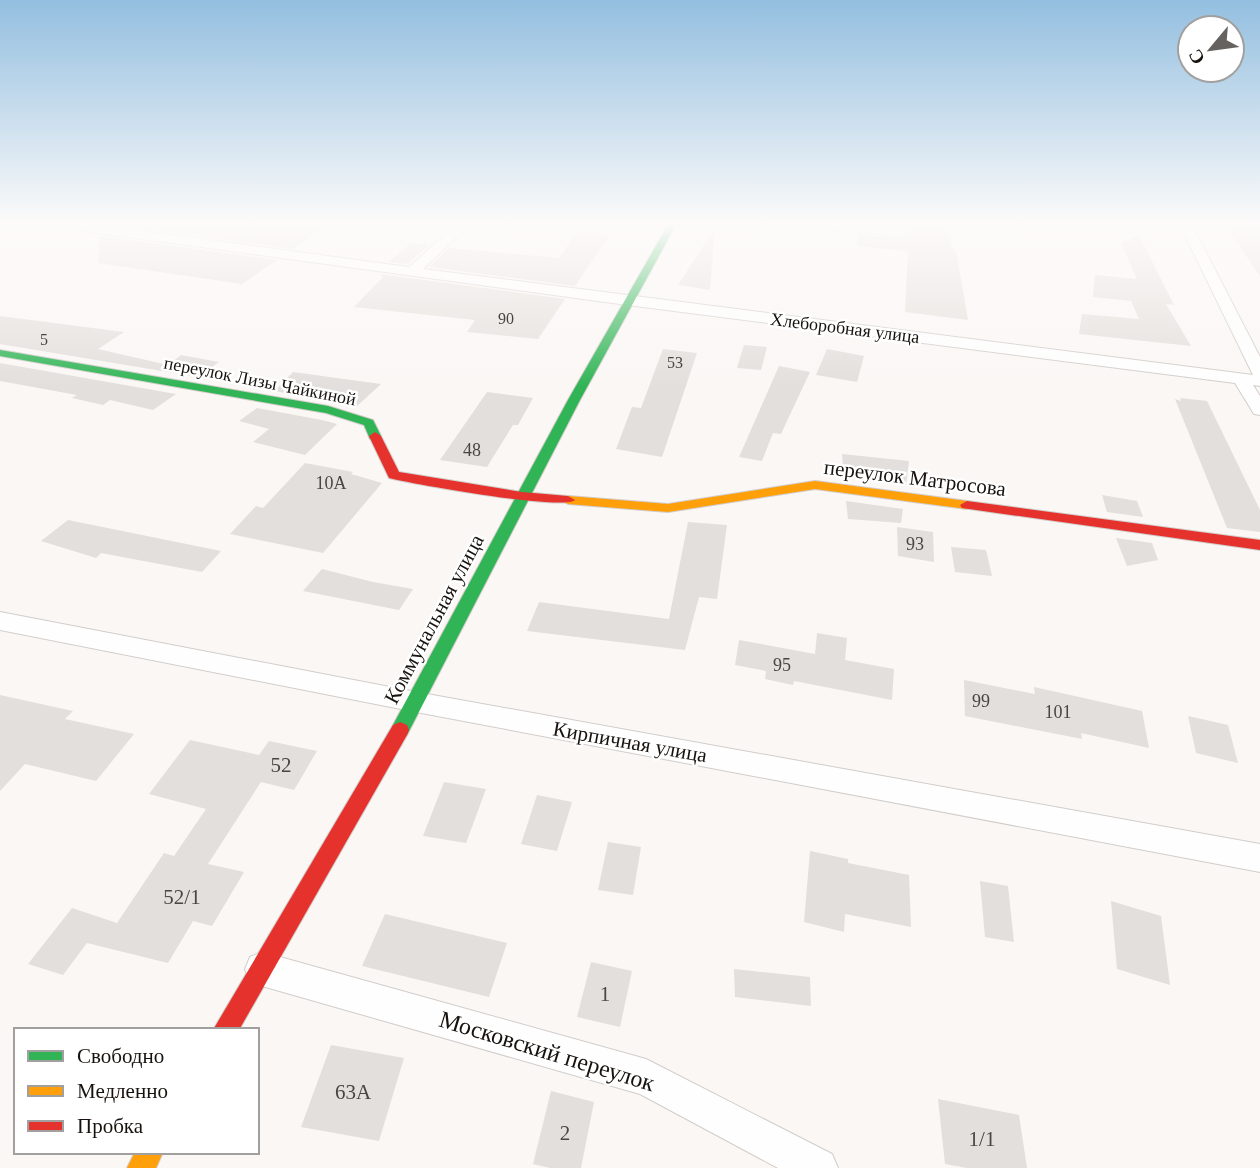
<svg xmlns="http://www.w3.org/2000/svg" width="1260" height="1168" font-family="Georgia,serif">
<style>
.building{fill:#e3dfdc}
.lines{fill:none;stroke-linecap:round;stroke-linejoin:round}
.street-casing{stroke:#d2cdca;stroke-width:2}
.fast-casing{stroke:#d2cdca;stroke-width:2}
.slow-casing{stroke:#d2cdca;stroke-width:2}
.jam-casing{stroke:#d2cdca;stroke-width:2}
.street{fill:#fefefe;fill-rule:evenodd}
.fast{fill:#30b455;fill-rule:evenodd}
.slow{fill:#ff9f0a;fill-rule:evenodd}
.jam{fill:#e5322d;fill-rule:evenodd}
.labels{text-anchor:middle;stroke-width:5;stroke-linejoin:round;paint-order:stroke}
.far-number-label{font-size:16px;fill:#4a4542}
.far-street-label{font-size:18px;fill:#17120e;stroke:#fff}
.number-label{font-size:18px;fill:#4a4542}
.street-label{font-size:21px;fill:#17120e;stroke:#fff}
.near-number-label{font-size:21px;fill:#4a4542}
.near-street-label{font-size:24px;fill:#17120e;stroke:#fff}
</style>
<rect width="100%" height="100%" fill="#faf7f5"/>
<g class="building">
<polygon points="103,223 329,223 293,249"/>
<polygon points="1223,223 1260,223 1260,276"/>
<polygon points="909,225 946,227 953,249 956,250 968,320 905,312 908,251 857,246 858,235 904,238 911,233"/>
<polygon points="715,228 710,290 678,285"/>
<polygon points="577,232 610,235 575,286 429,267 449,248 559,258"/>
<polygon points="1139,235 1174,305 1166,304 1191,346 1079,334 1082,314 1139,319 1131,301 1093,297 1095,275 1137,279 1121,243"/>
<polygon points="100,236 277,260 242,284 98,263"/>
<polygon points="411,243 429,245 408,264 389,262"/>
<polygon points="380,274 565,299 538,339 467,332 475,320 354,307 383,277"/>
<polygon points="0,316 124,332 98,349 168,365 181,355 219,362 198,377 0,344"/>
<polygon points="744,345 767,347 761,370 737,368"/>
<polygon points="663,349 697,353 662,457 616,449 632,407 641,408"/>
<polygon points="827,349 864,356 857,382 816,375"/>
<polygon points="0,363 176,394 153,410 110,400 103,405 72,398 77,395 0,381"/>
<polygon points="779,366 810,372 781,434 773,433 762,461 739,457"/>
<polygon points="293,372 381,384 356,407 275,391"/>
<polygon points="487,392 533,398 518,425 513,425 487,467 440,460"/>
<polygon points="1180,398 1207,401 1260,510 1260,532 1227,528 1175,399 1181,401"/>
<polygon points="257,408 322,420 337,424 305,455 253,442 269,429 239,421"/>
<polygon points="842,454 909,461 906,485 844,477"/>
<polygon points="305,463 353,472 351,474 382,483 323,553 230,534 256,506 263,508"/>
<polygon points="1102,495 1137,501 1143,517 1107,512"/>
<polygon points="846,501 903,509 901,523 848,519"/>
<polygon points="68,520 221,551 202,572 101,553 96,558 41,541"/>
<polygon points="688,522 727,525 717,599 699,597 685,650 527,631 539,602 669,619"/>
<polygon points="897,527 933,532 934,562 898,556"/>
<polygon points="1116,538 1152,543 1158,560 1127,566"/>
<polygon points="951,547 986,550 992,576 955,572"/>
<polygon points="322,569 373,582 413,589 399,610 303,591"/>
<polygon points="817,633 847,638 845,660 894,669 892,700 794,681 793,685 765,679 766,671 735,665 739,640 815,654"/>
<polygon points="964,680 1035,694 1034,687 1142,711 1149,748 1081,733 1082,739 965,716"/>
<polygon points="0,695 73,711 65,719 134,734 96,781 25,764 0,791"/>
<polygon points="1188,716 1228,725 1238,763 1196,753"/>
<polygon points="190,740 259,755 269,741 317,751 294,790 261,782 208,864 244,872 212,926 193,921 168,963 87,943 63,975 28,964 72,908 117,923 164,853 174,856 206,809 149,794"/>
<polygon points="444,782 486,789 466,843 423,836"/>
<polygon points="537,795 572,802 557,851 521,844"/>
<polygon points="608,842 641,847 633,895 598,890"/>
<polygon points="810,851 848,859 848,863 909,875 911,927 845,914 844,932 804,922"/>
<polygon points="980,881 1008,886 1014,942 985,937"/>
<polygon points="1111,901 1161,916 1170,985 1117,969"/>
<polygon points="385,914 507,943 489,997 362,966"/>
<polygon points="591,962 632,971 620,1027 577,1017"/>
<polygon points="734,969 810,977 811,1006 735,997"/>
<polygon points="331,1045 404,1058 379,1141 301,1127"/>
<polygon points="551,1091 594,1102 581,1168 550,1168 533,1164"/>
<polygon points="938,1099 1019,1115 1027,1168 967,1168 945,1164"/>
</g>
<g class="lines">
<g class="street-casing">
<g id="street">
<polygon points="49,223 83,223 409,267 458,223 471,223 423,269 1253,375 1179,223 1191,223 1260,357 1260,386 1253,385 1260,396 1260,415 1254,414 1235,383 627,305 55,227"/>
<polygon points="791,223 895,228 894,223 906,223 909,232 903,236 797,227"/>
<polygon points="0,612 416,692 1260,844 1260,872 416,712 0,630"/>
<polygon points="262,952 646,1059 832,1154 838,1168 778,1168 640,1094 262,986 250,981 245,969 250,957"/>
</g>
</g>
<g class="fast-casing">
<g id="fast">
<polygon points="669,223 677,223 580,400 407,735 400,738 393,735 391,730 393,725 568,400"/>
<polygon points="0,350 328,406 373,420 381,436 380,439 370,439 364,425 326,413 0,356"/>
</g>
</g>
<g class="slow-casing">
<g id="slow">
<polygon points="815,481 967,501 974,505 967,509 815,489 668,512 568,504 561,500 568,496 668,504"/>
<polygon points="135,1152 163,1152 156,1168 127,1168"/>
</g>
</g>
<g class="jam-casing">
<g id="jam">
<path d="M375 432 381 436 399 472 522 492 568 496 575 500C563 511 413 484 389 478L369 436Z"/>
<polygon points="967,501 1260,540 1260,550 962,508 960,505"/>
<polygon points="400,722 407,725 409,730 407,735 239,1030 213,1030 393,725"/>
</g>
</g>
<use href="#street" class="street"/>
<use href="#fast" class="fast"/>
<use href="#slow" class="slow"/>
<use href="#jam" class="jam"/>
</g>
<linearGradient id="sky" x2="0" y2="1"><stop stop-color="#93bfe0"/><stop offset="0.58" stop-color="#fdfbfa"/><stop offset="1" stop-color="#fdfbfa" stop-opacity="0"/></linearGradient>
<rect width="1260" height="387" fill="url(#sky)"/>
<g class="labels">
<g class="far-number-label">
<text x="506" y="324">90</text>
<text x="44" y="345">5</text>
<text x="675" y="368">53</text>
</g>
<g class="far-street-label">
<text transform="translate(845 328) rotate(7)" y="6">Хлеборобная улица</text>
<text transform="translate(260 381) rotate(11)" y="6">переулок Лизы Чайкиной</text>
</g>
<g class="number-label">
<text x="472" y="456">48</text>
<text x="331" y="489">10А</text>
<text x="915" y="550">93</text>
<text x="782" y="671">95</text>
<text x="981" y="707">99</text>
<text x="1058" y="718">101</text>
</g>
<g class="street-label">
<text transform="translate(915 478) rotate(7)" y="7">переулок Матросова</text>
<text transform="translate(434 619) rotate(-62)" y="7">Коммунальная улица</text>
<text transform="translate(630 742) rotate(10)" y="7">Кирпичная улица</text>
</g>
<g class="near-number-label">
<text x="281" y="772">52</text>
<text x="182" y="904">52/1</text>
<text x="605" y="1001">1</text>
<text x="353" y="1099">63А</text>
<text x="565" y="1140">2</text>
<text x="982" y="1146">1/1</text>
</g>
<g class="near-street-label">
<text transform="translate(547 1051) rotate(17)" y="8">Московский переулок</text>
</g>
</g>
<rect x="14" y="1028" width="245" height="126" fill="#ffffff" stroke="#a2a09f" stroke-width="2"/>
<rect x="28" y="1051" width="35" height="10" fill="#30b455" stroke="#a2a09f" stroke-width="2"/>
<text x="77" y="1063" font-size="21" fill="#17120e">Свободно</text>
<rect x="28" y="1086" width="35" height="10" fill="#ff9f0a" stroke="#a2a09f" stroke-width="2"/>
<text x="77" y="1098" font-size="21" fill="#17120e">Медленно</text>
<rect x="28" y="1121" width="35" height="10" fill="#e5322d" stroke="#a2a09f" stroke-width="2"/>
<text x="77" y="1133" font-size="21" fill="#17120e">Пробка</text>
<g transform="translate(1211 49) rotate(241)"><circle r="33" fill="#ffffff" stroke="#a2a09f" stroke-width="2"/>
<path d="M0-5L12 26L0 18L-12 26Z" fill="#66625f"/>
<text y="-10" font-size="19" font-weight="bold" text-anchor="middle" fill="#17120e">С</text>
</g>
</svg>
